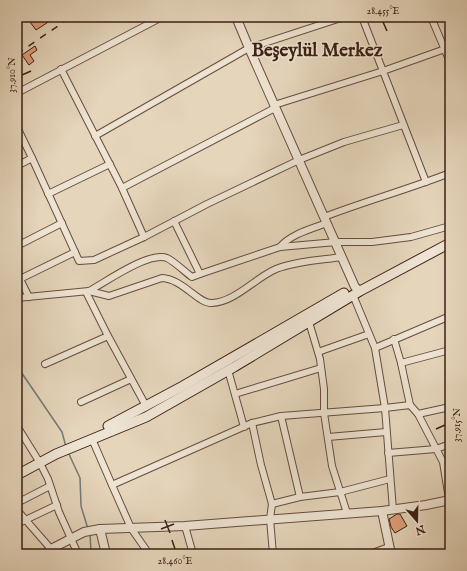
<svg xmlns="http://www.w3.org/2000/svg" width="467" height="571" font-family="'IM FELL English',serif">
<style>
.lines{fill:none;stroke-linecap:round;stroke-linejoin:round}
.stream{stroke:#727b75;stroke-width:1.5}
.building{fill:#e09e7d;stroke:#3b1f14}
.minor-casing{stroke:#664c3e;stroke-width:8}
.tertiary-casing{stroke:#664c3e;stroke-width:10}
.secondary-casing{stroke:#3b1f14;stroke-width:11}
.minor{stroke:#eee4d3;stroke-width:6}
.tertiary{stroke:#eee4d3;stroke-width:8}
.secondary{stroke:#eee4d3;stroke-width:9}
.rail{stroke:#3b1f14;stroke-width:1.5;stroke-dasharray:7 7;stroke-linecap:butt}
.ticks{fill:none;stroke:#3b1f14;stroke-width:1.5}
.labels{text-anchor:middle;stroke-width:3;stroke-linejoin:round;paint-order:stroke}
.district-label{font-size:19px;font-weight:bold;fill:#3b1f14;stroke:#eee4d3}
.neatline{fill:none;stroke:#3b1f14;stroke-width:1.5}
.ticks-label{font-size:10px;text-anchor:middle;fill:#3b1f14}
</style>
<rect width="100%" height="100%" fill="#e5d5bb"/>
<filter id="stains"><feTurbulence type="fractalNoise" baseFrequency=".005" numOctaves="4"/><feColorMatrix values="0 0 0 0 .2 0 0 0 0 .09 0 0 0 0 .02 0 0 0 .5 -.17"/></filter>
<radialGradient id="worn" r=".72"><stop offset=".6" stop-color="#630" stop-opacity="0"/><stop offset="1" stop-color="#630" stop-opacity=".3"/></radialGradient>
<g class="lines">
<g class="stream">
<polyline points="17,366 62,432 66,447"/>
<polyline points="68,452 80,478 81,506 88,529"/>
<polyline points="90,534 91,551 93,554"/>
</g>
</g>
<g class="building">
<polygon points="38,17 56,17 36,30 30,22"/>
<polygon points="35,46 37,50 30,55 34,61 29,65 22,55"/>
<polygon points="397,514 400,514 407,526 395,533 391,527 389,519"/>
</g>
<g class="lines">
<g class="minor-casing">
<g id="minor">
<polyline points="362,17 426,182"/>
<polyline points="431,17 450,62"/>
<polyline points="17,20 21,17"/>
<polyline points="61,69 122,188 144,237"/>
<polyline points="17,93 162,17"/>
<polyline points="274,105 383,71 445,49"/>
<polyline points="17,127 32,158 17,166"/>
<polyline points="95,136 249,48 344,17"/>
<polyline points="32,158 79,261 94,260 144,237 207,204 299,160 344,142 403,125"/>
<polyline points="122,188 275,108"/>
<polyline points="48,194 110,164"/>
<path d="M324 217C366 201 409 189 450 173"/>
<polyline points="174,221 200,274 280,247 336,242 372,242 411,237 450,226"/>
<polyline points="17,246 62,223"/>
<path d="M280 247C291 234 311 229 327 223"/>
<path d="M89 291C106 282 149 251 167 258 175 262 185 272 192 277L200 274"/>
<polyline points="86,292 108,336 146,406"/>
<polyline points="353,295 375,348 385,408 393,510"/>
<polyline points="29,297 20,279 75,252"/>
<path d="M17 298 89 291 109 296 162 278C183 279 198 304 212 303 235 302 255 278 276 269 296 261 321 260 342 257"/>
<polyline points="309,322 320,359 324,389 324,413 332,466 347,513"/>
<polyline points="394,339 401,363 410,405"/>
<polyline points="375,348 450,316"/>
<polyline points="318,352 369,334"/>
<polyline points="401,363 450,350"/>
<polyline points="45,364 108,336"/>
<polyline points="228,370 244,427"/>
<polyline points="235,394 321,368"/>
<polyline points="81,402 131,379"/>
<polyline points="418,414 443,462 450,505"/>
<polyline points="281,416 300,497"/>
<polyline points="252,423 261,465 272,504 270,519 273,554"/>
<polyline points="17,426 40,463 48,479 59,512 78,554"/>
<polyline points="328,437 386,432"/>
<polyline points="92,439 112,485"/>
<polyline points="388,453 436,449 450,444"/>
<polyline points="17,503 50,486"/>
<polyline points="272,504 300,497 340,492 390,479"/>
<polyline points="17,510 51,549"/>
<polyline points="17,524 57,505"/>
<polyline points="185,526 193,554"/>
<polyline points="149,554 131,528 112,485 252,423 281,416 385,408 410,405 418,414 450,407"/>
<polyline points="369,554 389,547"/>
</g>
</g>
<g class="tertiary-casing">
<g id="tertiary">
<polyline points="236,17 249,48 355,287 360,291"/>
<polyline points="382,511 391,554"/>
<polyline points="100,529 106,554"/>
<polyline points="45,554 51,549 84,532 100,529 185,526 382,511 426,505 450,500"/>
</g>
</g>
<g class="secondary-casing">
<g id="secondary">
<polyline points="108,426 183,386 344,293"/>
<polyline points="17,475 56,454 146,417 234,367 360,291 450,243"/>
</g>
</g>
<use href="#minor" class="minor"/>
<use href="#tertiary" class="tertiary"/>
<use href="#secondary" class="secondary"/>
<polyline class="rail" points="17,54 71,17"/>
</g>
<path class="ticks" d="M383 22 387 31M22 75 31 71M436 429 445 425M165 520 170 533M161 529 174 524M172 540 175 549"/>
<g class="labels">
<g class="district-label">
<text x="317" y="56">Beşeylül Merkez</text>
</g>
</g>
<rect width="467" height="571" fill="none" stroke="#e5d5bb" stroke-width="44"/>
<g transform="translate(417 521) rotate(160)" stroke="#eee4d3" stroke-width="3" paint-order="stroke">
<path d="M0-3L7 15L0 10L-7 15Z" fill="#3b1f14"/>
<text y="-6" font-size="11" font-weight="bold" text-anchor="middle" fill="#3b1f14">N</text>
</g>
<rect x="22" y="22" width="423" height="527" class="neatline"/>
<g class="ticks-label">
<text x="383" y="14">28.455°E</text>
<text transform="translate(11 75) rotate(-90)" y="4">37.910°N</text>
<text transform="translate(456 425) rotate(-90)" y="4">37.915°N</text>
<text x="175" y="564">28.460°E</text>
</g>
<rect width="100%" height="100%" filter="url(#stains)"/>
<rect width="100%" height="100%" fill="url(#worn)"/>
</svg>
